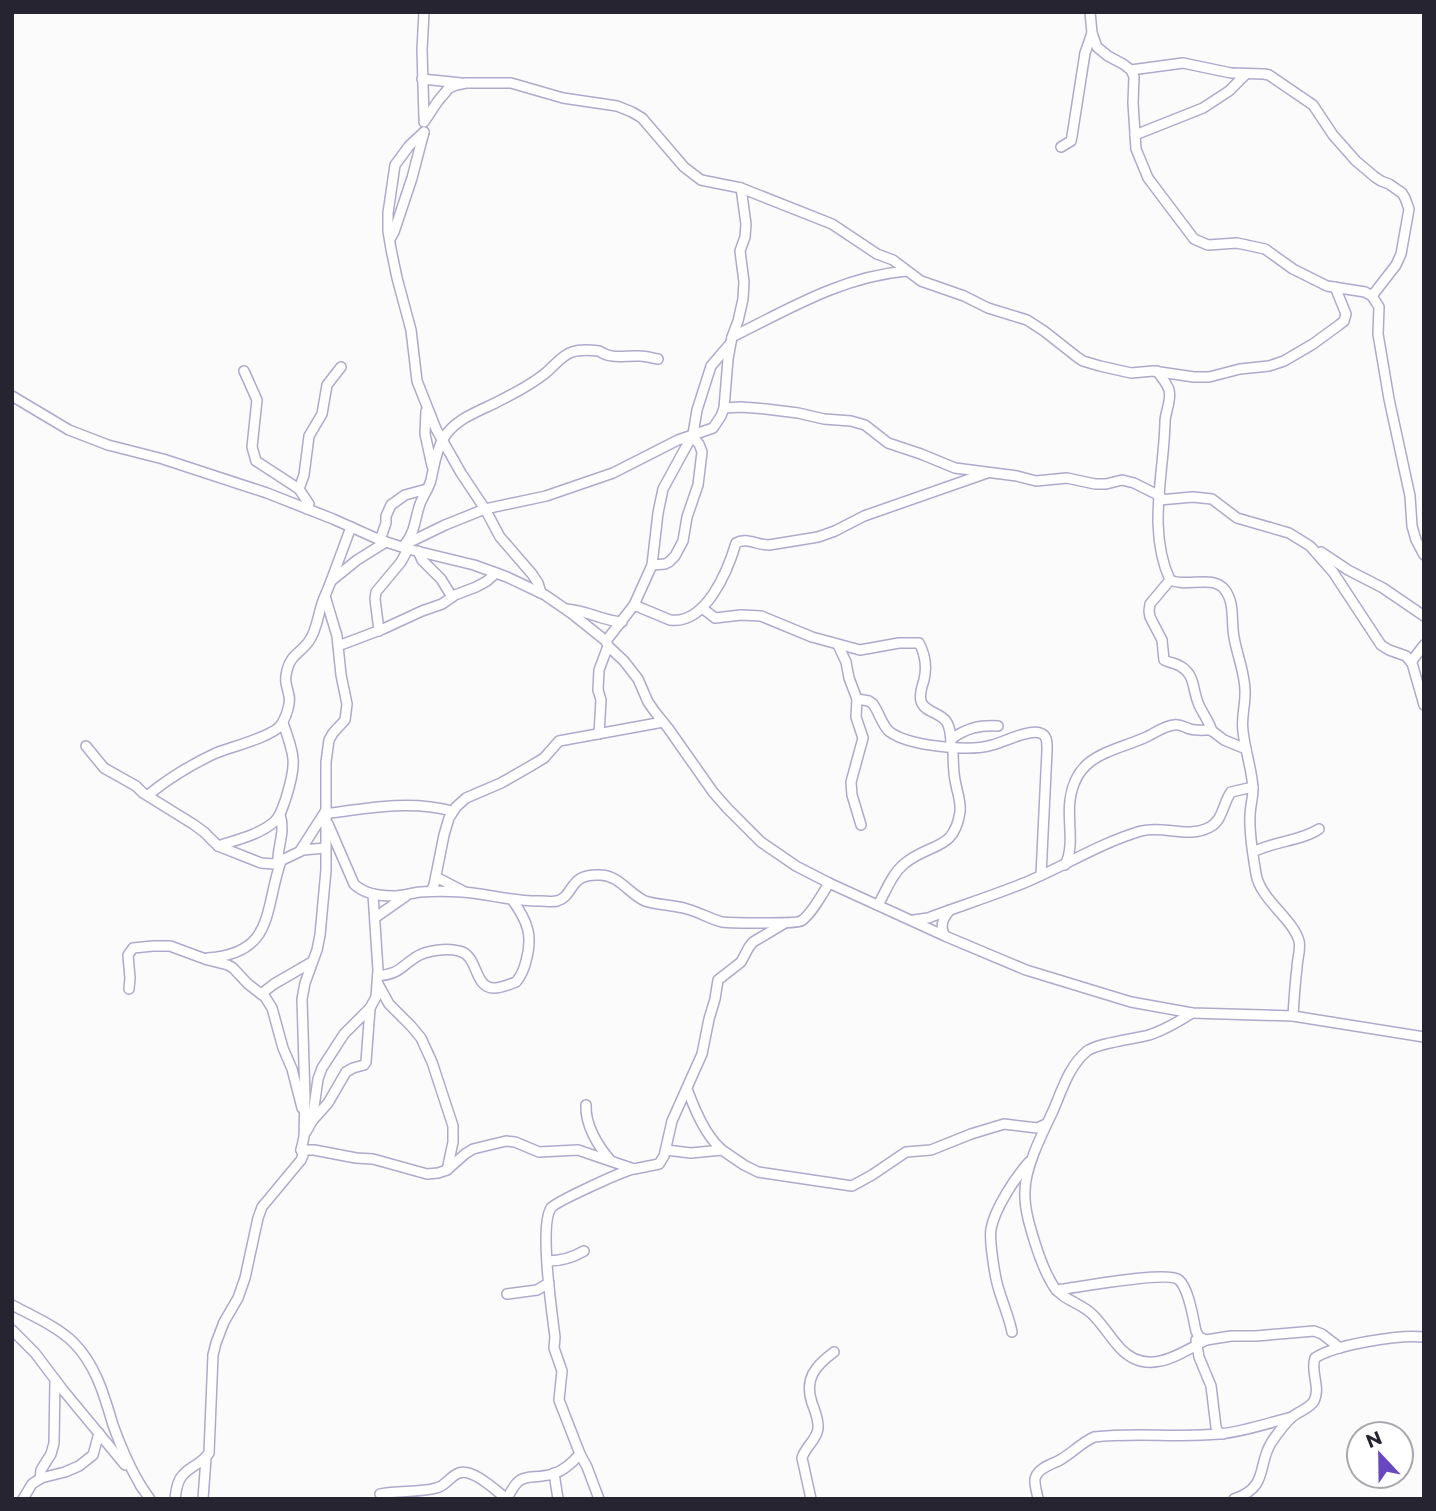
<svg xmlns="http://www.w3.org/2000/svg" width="1436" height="1511" font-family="Montserrat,sans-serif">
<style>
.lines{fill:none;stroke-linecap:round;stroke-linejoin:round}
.minor-casing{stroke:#afa9cc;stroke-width:12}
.minor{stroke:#fff;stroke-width:9}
</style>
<rect width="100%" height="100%" fill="#fbfbfb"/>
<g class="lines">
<g class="minor-casing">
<g id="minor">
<polyline points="1090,12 1092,33 1097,47 1108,56 1123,64 1131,70 1134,77 1133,103 1136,149 1148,178 1194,239 1208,245 1237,243 1265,249 1293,269 1327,286 1365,292 1372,296 1379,307 1378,334 1389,399 1410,496 1412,526 1416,540 1424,555"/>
<polyline points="1131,70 1183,63 1231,73 1264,74 1269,75 1313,105 1333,135 1356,161 1375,177 1381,181 1389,184 1402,193 1405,198 1409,209 1401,254 1396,265 1372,296"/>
<polyline points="422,79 461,83"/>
<polyline points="424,118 422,50 424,12"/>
<polyline points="424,122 438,101 449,88 456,85 466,83 511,83 563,98 617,106 632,112 642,118 684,167 701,180 741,188 832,224 877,254 893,260 921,281 964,296 988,308 1027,320 1044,331 1077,357 1083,361 1100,366 1131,373 1153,371 1194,377 1209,377 1240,369 1269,366 1284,361 1313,344 1339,325 1344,321 1346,314 1335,287"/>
<polyline points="424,132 409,146 395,165 388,213 388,231 391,249 397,278 411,330 417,381 436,429 461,473 485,509 500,537 532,574 538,583 541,593"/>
<polyline points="1135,135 1203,108 1229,91 1246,74"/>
<polyline points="1061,147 1071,141 1072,136 1085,53 1092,33"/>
<polyline points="390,239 394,232 412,178 424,132"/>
<path d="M732 337C789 309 841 277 906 271"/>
<polyline points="244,371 257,400 252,447 256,461 299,489 309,504 307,509"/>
<path d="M1157 371C1161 377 1167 383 1169 390 1172 400 1165 412 1165 422 1164 474 1147 530 1170 580 1186 588 1213 574 1225 590 1235 603 1231 622 1234 637 1237 656 1246 675 1245 694 1245 707 1241 719 1243 731 1245 751 1252 769 1253 789 1253 798 1250 807 1250 816 1249 834 1253 855 1256 874 1260 899 1293 919 1299 941 1301 950 1297 959 1297 968 1295 983 1294 1000 1293 1016"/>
<polyline points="12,396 69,430 108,445 163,459 267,493 333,519 380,540 408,549 474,565 507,577 545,595 571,613 606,641 608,646 624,661 638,679 648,702 655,712 668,728 713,792 727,808 761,842 796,866 829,883 945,936 1026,970 1131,1002 1192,1013 1293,1016 1424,1037"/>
<polyline points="724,408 741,407 766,409 798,413 824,419 851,421 865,425 888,443 921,454 955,468 1017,476 1036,481 1067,478 1095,484 1106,484 1122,480 1134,483 1160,496"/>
<polyline points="426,411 425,434 432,466"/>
<polyline points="299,489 304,475 309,436 322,414 327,385 341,367"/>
<polyline points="1159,500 1193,497 1212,499 1237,518 1289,533 1310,546 1333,572 1381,645 1389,650 1406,656 1412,663 1424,705"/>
<polyline points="380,540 386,523 386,516 391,505 405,495 427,489"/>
<polyline points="408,543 445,525 485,509 546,496 613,473 678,440 713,428 721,416 724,408 728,359 732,337 738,321 743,299 744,282 740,251 745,237 746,224 741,188"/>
<path d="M405 544C415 533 415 518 420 504 423 496 429 488 431 480 434 466 436 451 443 439 456 417 481 411 501 400 515 393 530 385 543 375 553 368 560 356 572 352 581 349 590 350 599 351 612 360 625 355 640 356 646 356 652 358 658 359"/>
<polyline points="418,551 422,560 441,579 452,597"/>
<polyline points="1321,552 1348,570 1383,588 1424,616"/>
<polyline points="652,565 665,564 669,562 675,556 683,541 687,517 698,485 702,452 699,444 692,436"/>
<path d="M1170 580 1150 604 1149 611 1150 617 1162 640 1164 660C1170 663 1175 663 1180 666 1196 675 1192 690 1199 705 1203 714 1209 721 1212 731"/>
<polyline points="331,581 351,527"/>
<path d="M634 605 670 620C706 625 728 570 736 543 746 537 757 545 769 545L818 537 835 531 864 516 987 473"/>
<path d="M702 608 715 618 741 615 761 616 812 637 860 650 899 643H919C925 654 927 667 924 680 922 687 919 694 921 701 924 712 939 712 946 721 951 728 951 739 951 747"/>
<path d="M566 609C586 610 603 621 622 622"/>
<polyline points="379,631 375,599 376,592 401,562 408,549"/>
<polyline points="606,641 634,605 652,565 658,513 663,489 693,434 697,410 711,366 730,344"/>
<polyline points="838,645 846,662 849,678 857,699 856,717 863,738 851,782 852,795 861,825"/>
<polyline points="338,646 383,629 422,611 442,604 455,595 476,587 487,581 496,573"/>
<polyline points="1411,662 1424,645"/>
<path d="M857 699 869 701 873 704C879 712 882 726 890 732 909 746 970 752 992 745 1004 742 1029 729 1040 733 1048 735 1047 744 1047 751L1041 875"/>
<polyline points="599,734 601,700 598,690 599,670 608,646"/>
<path d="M951 739C967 728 979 725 998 726"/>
<polyline points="86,746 104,768 136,786 143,793 193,824 204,832 218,846 261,863 274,864 303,850 325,848"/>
<path d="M148 795C168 779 192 764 216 753 231 747 271 737 280 726 285 720 291 704 289 696 287 685 284 683 287 670 291 654 301 653 309 641 318 629 318 610 325 596"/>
<path d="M325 814C368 808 410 800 452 811"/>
<path d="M328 824 354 884C364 894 379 896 393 896 402 896 411 893 420 892 434 891 448 891 462 892 490 894 513 902 541 901 546 901 552 902 557 901 575 896 568 873 600 875 619 875 629 894 645 901 657 905 674 905 687 909 699 912 710 919 722 922 730 923 796 924 801 921 811 915 823 893 829 883"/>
<path d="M218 846C236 840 259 835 274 822 281 816 283 806 286 798 297 763 295 757 283 723"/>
<polyline points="300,851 325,812"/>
<path d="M1253 852C1275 841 1301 841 1319 829"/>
<path d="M278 863C277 846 286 832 280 815"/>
<path d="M1065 865C1075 846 1067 821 1070 800 1076 755 1109 753 1144 738 1154 734 1163 726 1174 725 1180 724 1184 727 1190 729 1197 731 1204 730 1211 730L1224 740 1246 749"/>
<polyline points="436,877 463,891"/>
<polyline points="431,891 434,885 444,835 449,818 456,807 466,798 501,783 529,767 544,758 559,741 663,722"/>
<path d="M878 905C886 891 892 874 904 864 930 842 954 852 960 812 961 802 958 795 956 785 953 773 953 760 953 748"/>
<polyline points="376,917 406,896"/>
<path d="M914 920 928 918C960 906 992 896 1024 883 1063 867 1100 843 1141 831 1164 825 1188 839 1210 827 1223 820 1223 803 1231 792L1253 787"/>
<path d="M945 936C939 926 943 918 950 910"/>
<path d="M208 958C275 953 264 910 281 861"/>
<path d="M378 976C401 973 399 968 416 957 427 950 447 948 459 951 479 955 473 989 495 988 501 988 510 984 516 982 521 976 524 970 526 961 533 936 528 922 513 901"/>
<polyline points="378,984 389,1004 411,1026 421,1038 432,1062 453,1126 453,1142 447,1170"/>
<polyline points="129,989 130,978 128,955 133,948 153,946 170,946 208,960 228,965 233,968 248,984 265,997 272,1008 283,1048 292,1069 302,1108"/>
<polyline points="259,992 261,994 274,984 312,962"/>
<path d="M1192 1013C1178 1022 1165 1030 1149 1035 1134 1039 1098 1043 1087 1051 1069 1066 1062 1090 1053 1111 1043 1132 1025 1167 1025 1191 1024 1208 1030 1227 1035 1243 1040 1259 1045 1273 1054 1287 1064 1301 1082 1303 1093 1315 1103 1325 1110 1337 1120 1348 1147 1377 1178 1355 1206 1340"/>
<path d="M687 1089C695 1110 705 1135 722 1150"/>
<path d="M586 1105C585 1125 598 1146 610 1160"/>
<polyline points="312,1121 328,1103 346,1072 353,1068 364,1065 366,1062 370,1008"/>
<polyline points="306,1132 312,1121 318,1079 322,1068 344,1034 370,1008 376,997 378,970 373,894"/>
<polyline points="301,1150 314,1150 356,1158 373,1159 427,1174 438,1173 447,1170 465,1154 473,1149 506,1141 515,1142 539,1152 578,1150 634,1169 659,1164 664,1156 672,1121 702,1054 709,1019 715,999 718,980 741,962 749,947 753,942 785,923"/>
<polyline points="666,1150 691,1153 722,1150 744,1165 758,1172 852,1186 872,1175 906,1152 931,1150 971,1134 1004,1124 1037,1128 1046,1124"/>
<path d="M548 1261C562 1261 572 1258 584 1251"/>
<path d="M1056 1290C1076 1288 1168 1270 1179 1280 1189 1289 1193 1318 1196 1331L1199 1337 1206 1340 1231 1336H1256L1314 1331 1322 1334 1340 1348"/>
<polyline points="507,1294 537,1290 549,1283"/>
<path d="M12 1305C31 1315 58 1327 73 1342 96 1365 104 1395 113 1425 121 1447 130 1469 143 1489"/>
<polyline points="12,1330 35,1353 63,1390 125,1465"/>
<path d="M1012 1332C1009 1317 1003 1304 999 1290 995 1279 989 1239 991 1229 995 1208 1015 1178 1029 1162"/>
<polyline points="1196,1340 1199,1357 1211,1386 1216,1427 1218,1432 1223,1434"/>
<polyline points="580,1454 587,1467 599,1499"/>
<polyline points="554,1473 558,1499"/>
<polyline points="40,1479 41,1470 51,1454 54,1443 55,1380"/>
<polyline points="140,1485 150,1499"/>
<path d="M380 1494C399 1490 418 1493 436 1488 446 1486 450 1476 459 1473 473 1468 496 1491 507 1499 521 1469 527 1481 553 1474 563 1471 573 1462 580 1454L559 1400 562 1371 554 1348 555 1337C552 1313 539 1226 551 1208 555 1202 623 1171 633 1169"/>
<polyline points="23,1499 32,1484 41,1478 65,1472 79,1466 93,1455 99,1433"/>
<path d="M175 1499C176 1491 177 1482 182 1476 190 1466 202 1464 209 1453L213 1355 216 1343 224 1322 238 1298 245 1278 258 1218 262 1207 301 1160 303 1155 301 1150 304 1137 305 1097 302 999 305 983 317 950 320 935 326 870V762L329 740 333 733 345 720 347 704 341 675 337 636 325 596 331 581 357 560 386 542"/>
<polyline points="203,1499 206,1458"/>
<path d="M811 1499 802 1458C805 1447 816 1441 818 1429 819 1420 815 1411 812 1403 804 1379 815 1366 834 1352"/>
<path d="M1038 1499C1037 1492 1033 1481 1036 1476 1040 1467 1053 1464 1060 1460 1072 1453 1081 1443 1094 1437 1136 1432 1177 1438 1219 1434 1243 1432 1268 1423 1292 1417"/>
<path d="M1234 1499C1269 1487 1257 1466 1271 1443 1277 1434 1284 1424 1292 1417 1299 1411 1309 1409 1314 1401 1321 1387 1310 1372 1315 1358 1334 1345 1400 1334 1424 1337"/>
</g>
</g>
<use href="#minor" class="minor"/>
</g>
<rect width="1436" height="1511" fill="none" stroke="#262431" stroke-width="28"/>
<g transform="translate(1380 1455) rotate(338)"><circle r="33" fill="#ffffff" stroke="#a8a7ad" stroke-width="2"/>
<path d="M0-5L12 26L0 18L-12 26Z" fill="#6748c1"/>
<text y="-10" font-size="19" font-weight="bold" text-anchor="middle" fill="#262431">N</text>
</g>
</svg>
